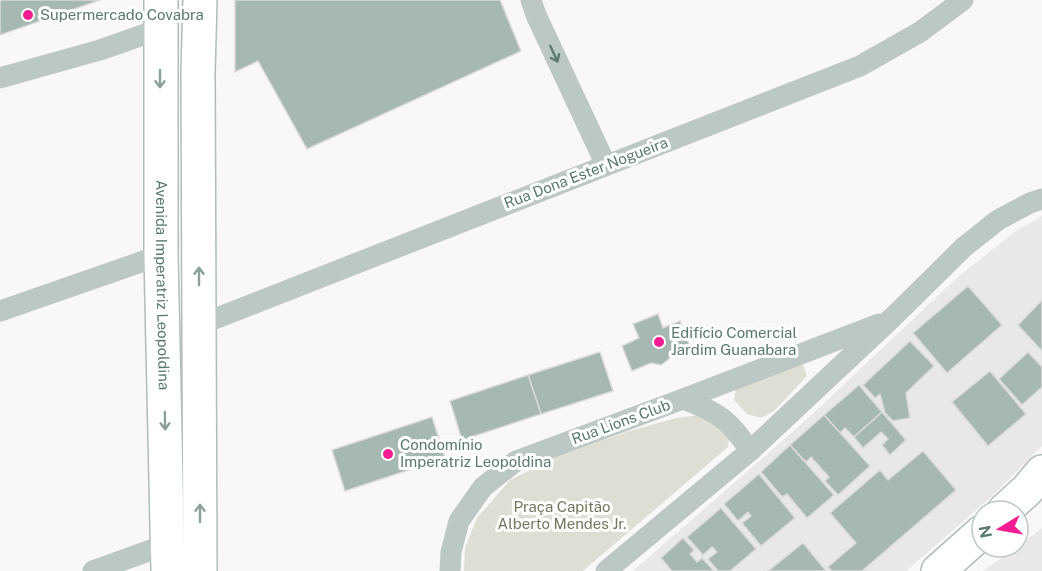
<svg xmlns="http://www.w3.org/2000/svg" width="1042" height="571" font-family="'Public Sans',sans-serif">
<style>
.built{fill:#e7e8e7}
.green{fill:#dfded5}
.building{fill:#a5b8b2;stroke:#dbd9d9;stroke-width:1.5}
.lines{fill:none;stroke-linecap:round;stroke-linejoin:round}
.primary-casing{stroke:#b0bdb9;stroke-width:36}
.street{stroke:#bcc8c4;stroke-width:21}
.primary{stroke:#fff;stroke-width:33}
.oneway{stroke:#5d7d72}
.oneway2{stroke:#8aa19a}
.poi-dot{fill:#f41c90;stroke:#fff;stroke-width:2}
.labels{text-anchor:middle;stroke-width:6;stroke-linejoin:round;paint-order:stroke}
.poi-label{font-size:15px;fill:#58796e;stroke:#fff;text-anchor:start}
.street-label{font-size:15px;fill:#58796e;stroke:#fff}
.park-label{font-size:15px;fill:#75765d;stroke:#fff}
</style>
<rect width="100%" height="100%" fill="#f9f7f7"/>
<g class="built">
<polygon points="1042,216 1042,446 991,497 906,571 633,571 805,421 959,276 1016,231"/>
<polygon points="1042,528 1042,571 983,571 1018,547"/>
</g>
<g class="green">
<polygon points="791,364 803,365 807,376 774,411 761,418 747,414 734,400 736,388"/>
<polygon points="700,415 730,432 728,447 583,571 464,571 465,548 477,518 510,480 559,456 626,432 676,418"/>
</g>
<g class="building">
<polygon points="0,0 100,0 0,35"/>
<polygon points="235,0 500,0 521,51 307,149 258,61 235,72"/>
<polygon points="968,286 1002,325 947,373 913,333"/>
<polygon points="1042,300 1042,351 1018,325"/>
<polygon points="658,314 663,328 680,321 690,347 670,355 669,359 661,365 651,363 632,371 622,346 639,338 633,324"/>
<polygon points="910,341 934,366 906,393 910,418 893,421 885,413 880,394 875,398 863,385"/>
<polygon points="600,352 613,391 541,414 528,375"/>
<polygon points="1028,352 1042,367 1042,387 1022,405 999,379"/>
<polygon points="990,371 1026,414 988,446 952,402"/>
<polygon points="528,375 541,414 462,440 450,401"/>
<polygon points="859,385 882,412 854,437 845,428 840,433 824,415"/>
<polygon points="882,412 906,440 890,455 882,445 888,439 881,432 863,448 854,437"/>
<polygon points="824,415 870,466 838,495 825,481 829,477 811,457 806,462 790,445"/>
<polygon points="432,417 445,458 345,491 332,450"/>
<polygon points="790,445 834,495 807,518 787,494 782,497 761,472"/>
<polygon points="923,451 956,490 862,571 832,571 828,567 856,543 830,513 880,470 888,480"/>
<polygon points="759,474 795,518 761,546 742,523 751,516 748,512 738,521 724,504"/>
<polygon points="721,508 756,549 730,571 718,571 708,559 717,552 712,547 703,555 687,537"/>
<polygon points="683,538 694,550 690,554 697,562 702,558 714,571 672,571 661,558"/>
<polygon points="803,543 826,571 768,571"/>
</g>
<g class="lines">
<g class="primary-casing">
<g id="primary">
<path id="s1" d="M161 0V255L168 571"/>
<polyline points="200,0 198,72 200,571"/>
<polyline points="1004,511 1027,490 1042,472"/>
<polyline points="938,571 982,532"/>
</g>
</g>
<g class="street">
<polyline points="531,0 536,15 606,165"/>
<polyline points="0,78 100,50 160,29"/>
<polyline points="0,311 161,255"/>
<polyline points="199,325 860,66 920,32 963,0"/>
<polyline points="683,399 879,324"/>
<polyline points="93,571 168,544"/>
<path d="M450 571 451 552 459 521 483 487 516 461 683 399C718 412 730 420 750 451"/>
<polyline points="606,571 750,451 893,317 964,247 998,220 1030,203 1042,199"/>
</g>
<use href="#primary" class="primary"/>
</g>
<defs><path id="oneway-shaft" d="M-6 0H5M1.5-3L5.5 0L1.5 3" fill="none" stroke-width="1.6" stroke-linecap="round" stroke-linejoin="round" transform="scale(1.5)"/></defs>
<use class="oneway" href="#oneway-shaft" transform="translate(554 54) rotate(65)"/>
<g class="oneway2">
<use href="#oneway-shaft" transform="translate(160 79) rotate(90)"/>
<use href="#oneway-shaft" transform="translate(199 276) rotate(-90)"/>
<use href="#oneway-shaft" transform="translate(165 421) rotate(89)"/>
<use href="#oneway-shaft" transform="translate(200 513) rotate(-90)"/>
</g>
<g class="poi-dot">
<circle cx="28" cy="15" r="6"/>
<circle cx="659" cy="342" r="6"/>
<circle cx="388" cy="454" r="6"/>
</g>
<g class="labels">
<g class="poi-label">
<text x="40" y="20">Supermercado Covabra</text>
<text x="671" y="338">Edifício Comercial<tspan x="671" dy="17">Jardim Guanabara</tspan></text>
<text x="400" y="450">Condomínio<tspan x="400" dy="17">Imperatriz Leopoldina</tspan></text>
</g>
<g class="street-label">
<text transform="translate(586 173) rotate(-21)" y="5">Rua Dona Ester Nogueira</text>
<text dy="5" stroke="none"><textPath href="#s1" startOffset="285">Avenida Imperatriz Leopoldina</textPath></text>
<text transform="translate(621 422) rotate(-20)" y="5">Rua Lions Club</text>
</g>
<g class="park-label">
<text x="562" y="512">Praça Capitão<tspan x="562" dy="17">Alberto Mendes Jr.</tspan></text>
</g>
</g>
<g transform="translate(1000 529) rotate(259)"><circle r="28" fill="#ffffff" stroke="#bcc9c5" stroke-width="1.5"/>
<path d="M0-4.5L10 22L0 15L-10 22Z" fill="#f41c90"/>
<text y="-9" font-size="16" font-weight="bold" text-anchor="middle" fill="#58796e">N</text>
</g>
</svg>
